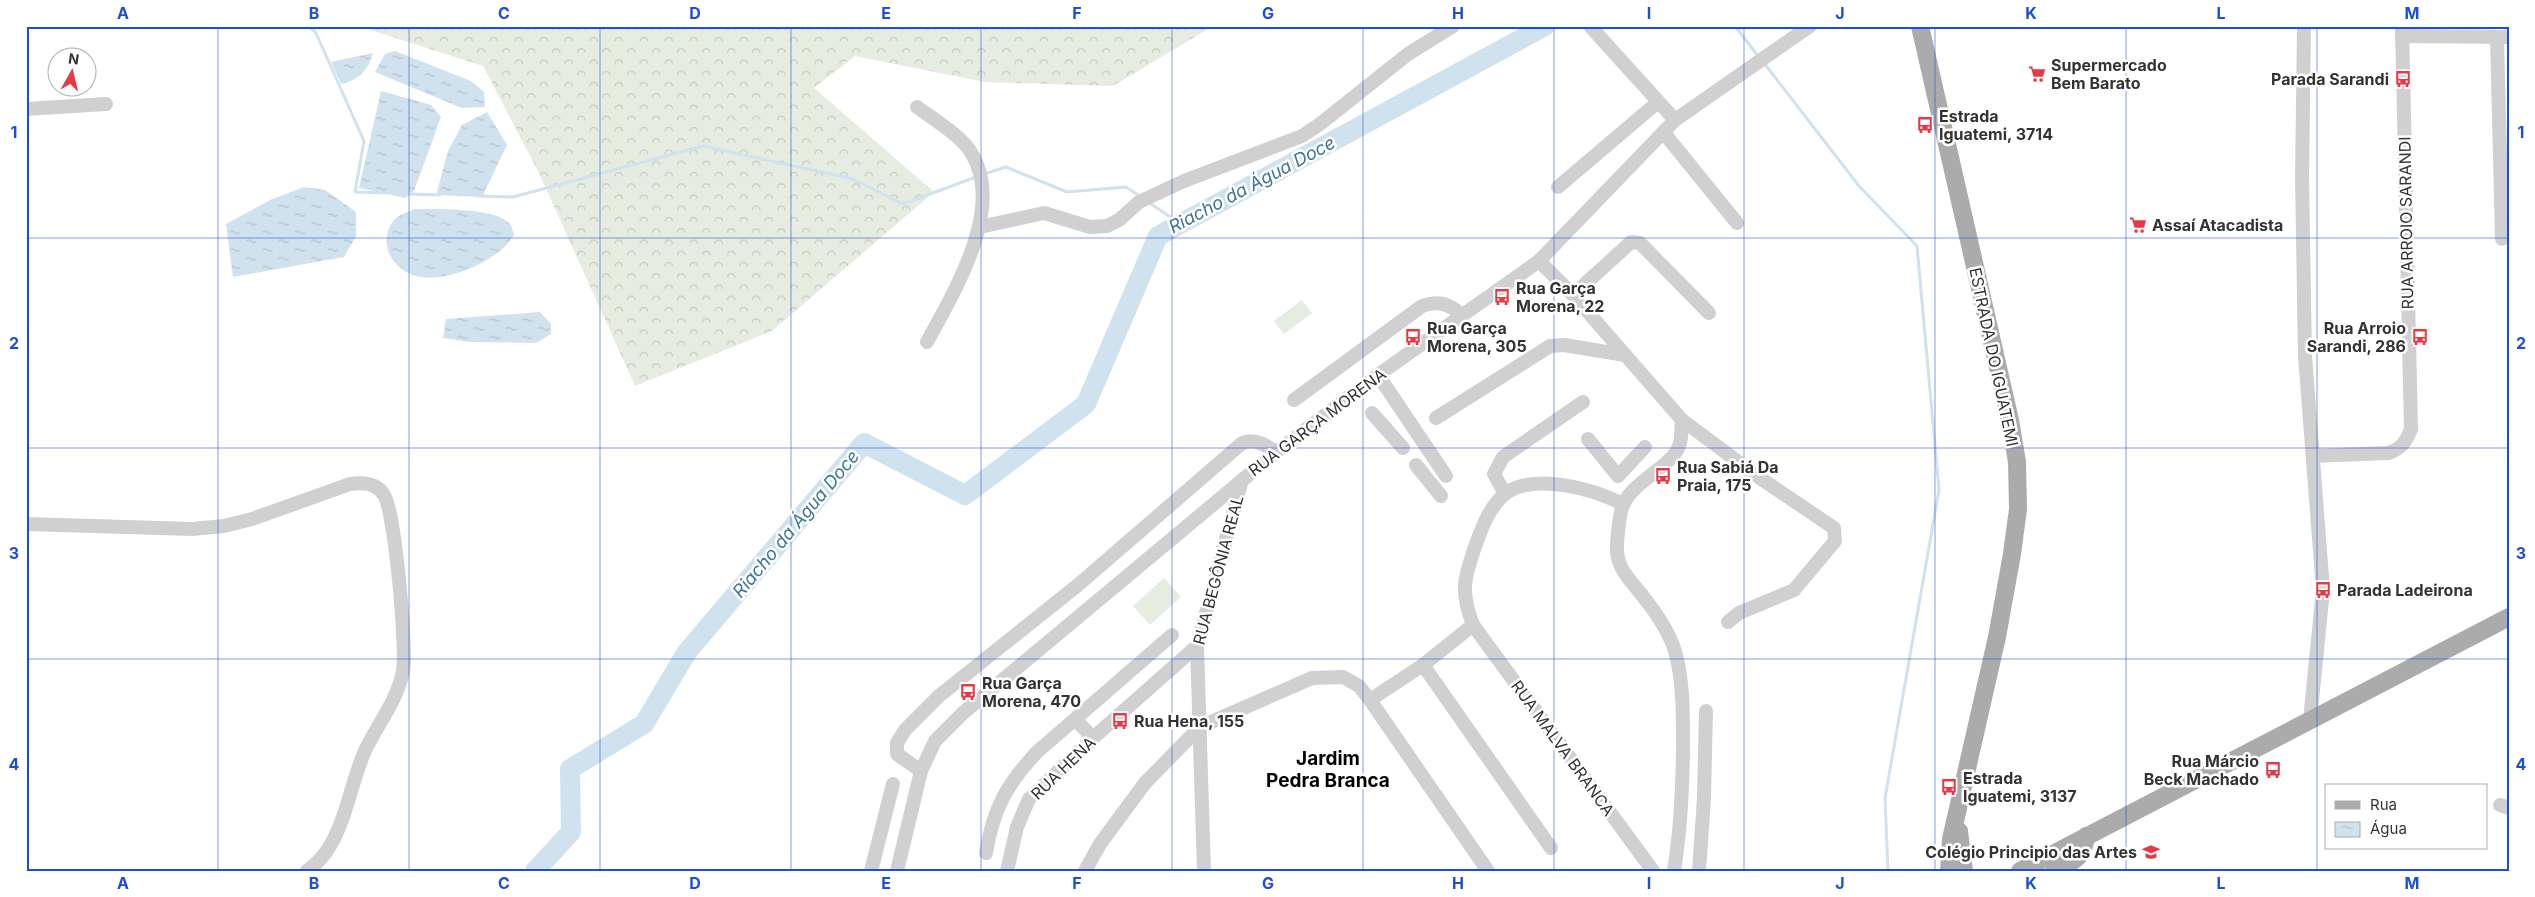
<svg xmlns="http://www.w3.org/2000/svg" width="2535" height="897" font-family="Inter,sans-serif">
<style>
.green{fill:#e6ecdf}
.forest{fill:url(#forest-crowns)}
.water{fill:url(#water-ripples)}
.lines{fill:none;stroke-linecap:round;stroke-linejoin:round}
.stream{stroke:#cfe2ee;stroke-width:3}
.river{stroke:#cfe2ee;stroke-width:20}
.minor{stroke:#d0d0d0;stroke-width:14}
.major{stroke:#ababab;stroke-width:18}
.grid{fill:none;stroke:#1d4ed8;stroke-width:1;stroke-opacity:0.55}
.labels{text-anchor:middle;stroke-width:5;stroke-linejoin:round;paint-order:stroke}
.poi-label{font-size:16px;font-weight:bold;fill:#333;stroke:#fff;text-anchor:start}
.street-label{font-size:16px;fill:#333;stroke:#fff}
.water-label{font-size:18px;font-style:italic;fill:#3f7597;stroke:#fff}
.quarter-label{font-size:19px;font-weight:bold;fill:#000;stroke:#fff}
.neatline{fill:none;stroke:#1d4ed8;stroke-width:2}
.grid-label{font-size:16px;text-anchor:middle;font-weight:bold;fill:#1d4ed8}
</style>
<defs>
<pattern id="forest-crowns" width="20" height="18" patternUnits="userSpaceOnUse" patternTransform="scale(1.25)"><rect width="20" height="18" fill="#e6ecdf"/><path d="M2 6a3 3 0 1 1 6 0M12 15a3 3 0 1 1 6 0" fill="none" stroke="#c6cbc0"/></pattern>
<pattern id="water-ripples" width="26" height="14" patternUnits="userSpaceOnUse" patternTransform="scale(1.25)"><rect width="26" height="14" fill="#cfe2ee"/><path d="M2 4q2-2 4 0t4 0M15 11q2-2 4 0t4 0" fill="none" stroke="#b2c2cd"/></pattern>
</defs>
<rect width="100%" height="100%" fill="#fff"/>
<g class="green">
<polygon points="1302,300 1312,313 1284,334 1274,321"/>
<polygon points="1164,578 1181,597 1150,625 1133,606"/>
</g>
<polygon class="forest" points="358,26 1213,26 1113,86 985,82 855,56 814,88 934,192 772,331 635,386 538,171 483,66"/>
<g class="water">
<polygon points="395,51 471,81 484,92 485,107 462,108 375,72 385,54"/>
<path d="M373 53C369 70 357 81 341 84L331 62Z"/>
<polygon points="381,91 431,105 441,117 414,191 405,198 359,188"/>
<polygon points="487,112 507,145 482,197 436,195 448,151 462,125"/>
<polygon points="304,187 325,190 356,212 356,236 344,257 233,277 226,224 270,200"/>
<path d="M414 209C436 209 495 207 510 224 512 227 513 232 514 235 499 261 445 284 416 276 391 269 377 242 394 220 398 215 409 212 414 209Z"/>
<polygon points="540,312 551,324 551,334 536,343 470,342 443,338 446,319"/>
</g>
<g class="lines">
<g class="stream">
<polyline points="309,26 316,33 364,141 355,192 387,193"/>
<polyline points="1735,26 1758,56"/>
<polyline points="1764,63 1859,186 1917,246 1939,490 1885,798 1888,871"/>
<polyline points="984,174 1006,167 1067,192 1126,187 1141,197"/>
<polyline points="408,194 440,195"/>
<polyline points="478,196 513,197 703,146 853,179 903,204 976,177"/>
<polyline points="1148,202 1181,224"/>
</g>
<polyline class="river" points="535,871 571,832 570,769 644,724 687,652 864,443 965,495 1086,404 1158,236 1545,26"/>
<g class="minor">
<polyline points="1590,26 1675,120"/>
<polyline points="2304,26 2302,178 2305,356 2323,590 2310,720"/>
<polyline points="2402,36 2509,37"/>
<polyline points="2497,37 2502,239"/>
<path d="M917 107C933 119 963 137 972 154 1005 209 954 292 927 342"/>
<polyline points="26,109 106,104"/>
<polyline points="1664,133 1737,223"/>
<polyline points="1558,187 1658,102"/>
<polyline points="980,227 1044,213 1090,227 1107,226 1119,220 1139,202 1184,181 1302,136 1320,124 1408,54 1453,26"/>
<polyline points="1539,261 1573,295 1682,420 1760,478 1834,528 1835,541 1794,590 1739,613 1728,622"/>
<polyline points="1573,295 1631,242 1640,243 1709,313"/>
<polyline points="1378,375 1446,476"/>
<path d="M1294 400 1422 306C1439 300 1449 304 1462 315"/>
<polyline points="1372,413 1403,448"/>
<polyline points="1436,418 1550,346 1564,345 1625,355"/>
<polyline points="1588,439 1618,476 1645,447"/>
<path d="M2313 456 2388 453C2401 449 2406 442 2411 429L2402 26"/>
<polyline points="1416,465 1441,496"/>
<polyline points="1505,494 1494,474 1503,457 1583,402"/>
<path d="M1623 504C1593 489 1534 472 1505 494 1490 506 1482 527 1476 544 1464 578 1460 591 1473 625L1653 871"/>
<path d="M26 524 192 529 224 526 252 519 350 484C363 482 377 483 384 495 395 512 407 649 403 671 397 702 376 726 364 753 351 783 345 826 326 852 321 859 314 866 307 871"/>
<polyline points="1423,665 1551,848"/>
<polyline points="1370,700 1423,665 1473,625"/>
<polyline points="1076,720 1093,738"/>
<path d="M921 771 897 754V743L905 730 939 696 1078 585 1241 444C1253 437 1266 445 1276 452"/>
<polyline points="2500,805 2509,808"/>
<path d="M986 853C993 809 1007 784 1037 752L1172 635"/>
<polyline points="871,871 893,784"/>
<polyline points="897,871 921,771 935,741 963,713 1276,452 1378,375 1539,261 1675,120 1810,26"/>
<polyline points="1007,871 1017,827 1029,799 1093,738 1197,646"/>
<polyline points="1085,871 1100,844 1145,783 1200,727 1312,678 1343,677 1359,686 1370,700 1488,871"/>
<polyline points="1204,871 1197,646 1242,480"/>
<path d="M1674 871C1681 827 1683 783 1683 738 1683 709 1683 677 1674 648 1668 631 1656 613 1645 599 1632 581 1615 569 1617 544 1618 532 1619 512 1624 503 1636 479 1675 465 1680 443 1682 436 1681 427 1682 420"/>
<polyline points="1699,871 1704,798 1706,711"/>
</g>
<g class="major">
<polyline points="1920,26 2010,420 2017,462 2018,509 2012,554 1997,637 1951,839 1949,871"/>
<polyline points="1959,831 1964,871"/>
<polyline points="2020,871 2509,617"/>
<path d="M2054 871C2074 860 2083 860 2086 836"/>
</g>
</g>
<path class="grid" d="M218 26V871M409 26V871M600 26V871M791 26V871M981 26V871M1172 26V871M1363 26V871M1554 26V871M1744 26V871M1935 26V871M2126 26V871M2317 26V871M26 238H2509M26 448H2509M26 659H2509"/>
<defs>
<g id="supermarket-bare" transform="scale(1.35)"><path d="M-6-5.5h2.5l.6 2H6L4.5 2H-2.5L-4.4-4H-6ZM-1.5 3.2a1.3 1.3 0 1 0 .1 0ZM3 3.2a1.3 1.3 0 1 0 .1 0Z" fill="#e63946" stroke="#fff" stroke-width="2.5" paint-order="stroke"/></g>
<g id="bus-bare" transform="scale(1.35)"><path d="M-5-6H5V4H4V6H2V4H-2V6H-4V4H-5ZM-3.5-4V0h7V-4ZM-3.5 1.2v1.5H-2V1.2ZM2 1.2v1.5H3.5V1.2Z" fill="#e63946" stroke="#fff" stroke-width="2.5" paint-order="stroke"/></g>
<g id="school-bare" transform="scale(1.35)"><path d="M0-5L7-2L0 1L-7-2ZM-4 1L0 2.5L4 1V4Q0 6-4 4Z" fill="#e63946" stroke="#fff" stroke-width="2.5" paint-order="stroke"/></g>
</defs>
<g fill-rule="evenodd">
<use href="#supermarket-bare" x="2037" y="74"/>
<use href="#bus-bare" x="2403" y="79"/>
<use href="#bus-bare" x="1925" y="125"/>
<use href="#supermarket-bare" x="2138" y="225"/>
<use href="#bus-bare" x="1502" y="297"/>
<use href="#bus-bare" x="1413" y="337"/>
<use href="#bus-bare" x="2420" y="337"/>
<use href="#bus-bare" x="1663" y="476"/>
<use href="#bus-bare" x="2323" y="590"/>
<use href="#bus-bare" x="968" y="692"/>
<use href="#bus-bare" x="1120" y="721"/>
<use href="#bus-bare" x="2273" y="770"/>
<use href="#bus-bare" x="1949" y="787"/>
<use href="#school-bare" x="2151" y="852"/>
</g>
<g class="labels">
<g class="poi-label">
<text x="2051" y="71">Supermercado<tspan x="2051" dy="18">Bem Barato</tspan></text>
<text x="2389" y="85" text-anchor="end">Parada Sarandi</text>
<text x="1939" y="122">Estrada<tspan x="1939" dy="18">Iguatemi, 3714</tspan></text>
<text x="2152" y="231">Assaí Atacadista</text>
<text x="1516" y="294">Rua Garça<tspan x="1516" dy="18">Morena, 22</tspan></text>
<text x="1427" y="334">Rua Garça<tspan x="1427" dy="18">Morena, 305</tspan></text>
<text x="2406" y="334" text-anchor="end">Rua Arroio<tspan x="2406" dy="18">Sarandi, 286</tspan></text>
<text x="1677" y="473">Rua Sabiá Da<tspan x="1677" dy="18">Praia, 175</tspan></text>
<text x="2337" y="596">Parada Ladeirona</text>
<text x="982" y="689">Rua Garça<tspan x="982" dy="18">Morena, 470</tspan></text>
<text x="1134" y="727">Rua Hena, 155</text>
<text x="2259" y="767" text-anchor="end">Rua Márcio<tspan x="2259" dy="18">Beck Machado</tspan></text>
<text x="1963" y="784">Estrada<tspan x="1963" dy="18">Iguatemi, 3137</tspan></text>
<text x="2137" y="858" text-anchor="end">Colégio Principio das Artes</text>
</g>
<g class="street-label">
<text transform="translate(2406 223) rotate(-91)" y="6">RUA ARROIO SARANDI</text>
<text transform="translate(1994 357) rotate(78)" y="6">ESTRADA DO IGUATEMI</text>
<text transform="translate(1317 422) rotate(-37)" y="6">RUA GARÇA MORENA</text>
<text transform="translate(1218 570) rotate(-75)" y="6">RUA BEGÔNIA REAL</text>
<text transform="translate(1563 748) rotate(54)" y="6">RUA MALVA BRANCA</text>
<text transform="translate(1063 768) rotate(-44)" y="6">RUA HENA</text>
</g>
<g class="water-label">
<text transform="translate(1252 185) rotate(-28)" y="6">Riacho da Água Doce</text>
<text transform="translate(796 524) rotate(-50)" y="6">Riacho da Água Doce</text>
</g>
<g class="quarter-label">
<text x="1328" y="765">Jardim<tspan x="1328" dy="22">Pedra Branca</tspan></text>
</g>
</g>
<rect width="2535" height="897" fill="none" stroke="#ffffff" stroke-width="55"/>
<rect x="2325" y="784" width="162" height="65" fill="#ffffff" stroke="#adadad"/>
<rect x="2335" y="801" width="25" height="8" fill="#ababab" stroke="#adadad"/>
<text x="2370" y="810" font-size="15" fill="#333333">Rua</text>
<rect x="2335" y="822" width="25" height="15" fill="url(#water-ripples)" stroke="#adadad"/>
<text x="2370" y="834" font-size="15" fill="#333333">Água</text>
<g transform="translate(72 72) rotate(8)"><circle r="24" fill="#ffffff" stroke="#adadad"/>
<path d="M0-4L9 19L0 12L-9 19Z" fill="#e63946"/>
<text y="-8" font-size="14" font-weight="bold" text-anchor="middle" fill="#333333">N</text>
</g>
<rect x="28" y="28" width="2480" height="842" class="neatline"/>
<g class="grid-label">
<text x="123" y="19">A</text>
<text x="314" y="19">B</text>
<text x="504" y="19">C</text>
<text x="695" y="19">D</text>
<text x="886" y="19">E</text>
<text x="1077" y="19">F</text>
<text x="1268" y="19">G</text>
<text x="1458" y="19">H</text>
<text x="1649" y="19">I</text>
<text x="1840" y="19">J</text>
<text x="2031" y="19">K</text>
<text x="2221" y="19">L</text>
<text x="2412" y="19">M</text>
<text x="14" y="138">1</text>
<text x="2521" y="138">1</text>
<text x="14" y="349">2</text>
<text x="2521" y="349">2</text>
<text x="14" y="559">3</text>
<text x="2521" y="559">3</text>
<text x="14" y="770">4</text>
<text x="2521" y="770">4</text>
<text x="123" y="889">A</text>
<text x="314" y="889">B</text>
<text x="504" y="889">C</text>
<text x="695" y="889">D</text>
<text x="886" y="889">E</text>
<text x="1077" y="889">F</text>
<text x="1268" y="889">G</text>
<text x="1458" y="889">H</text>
<text x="1649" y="889">I</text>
<text x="1840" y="889">J</text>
<text x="2031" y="889">K</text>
<text x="2221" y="889">L</text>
<text x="2412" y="889">M</text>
</g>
</svg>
